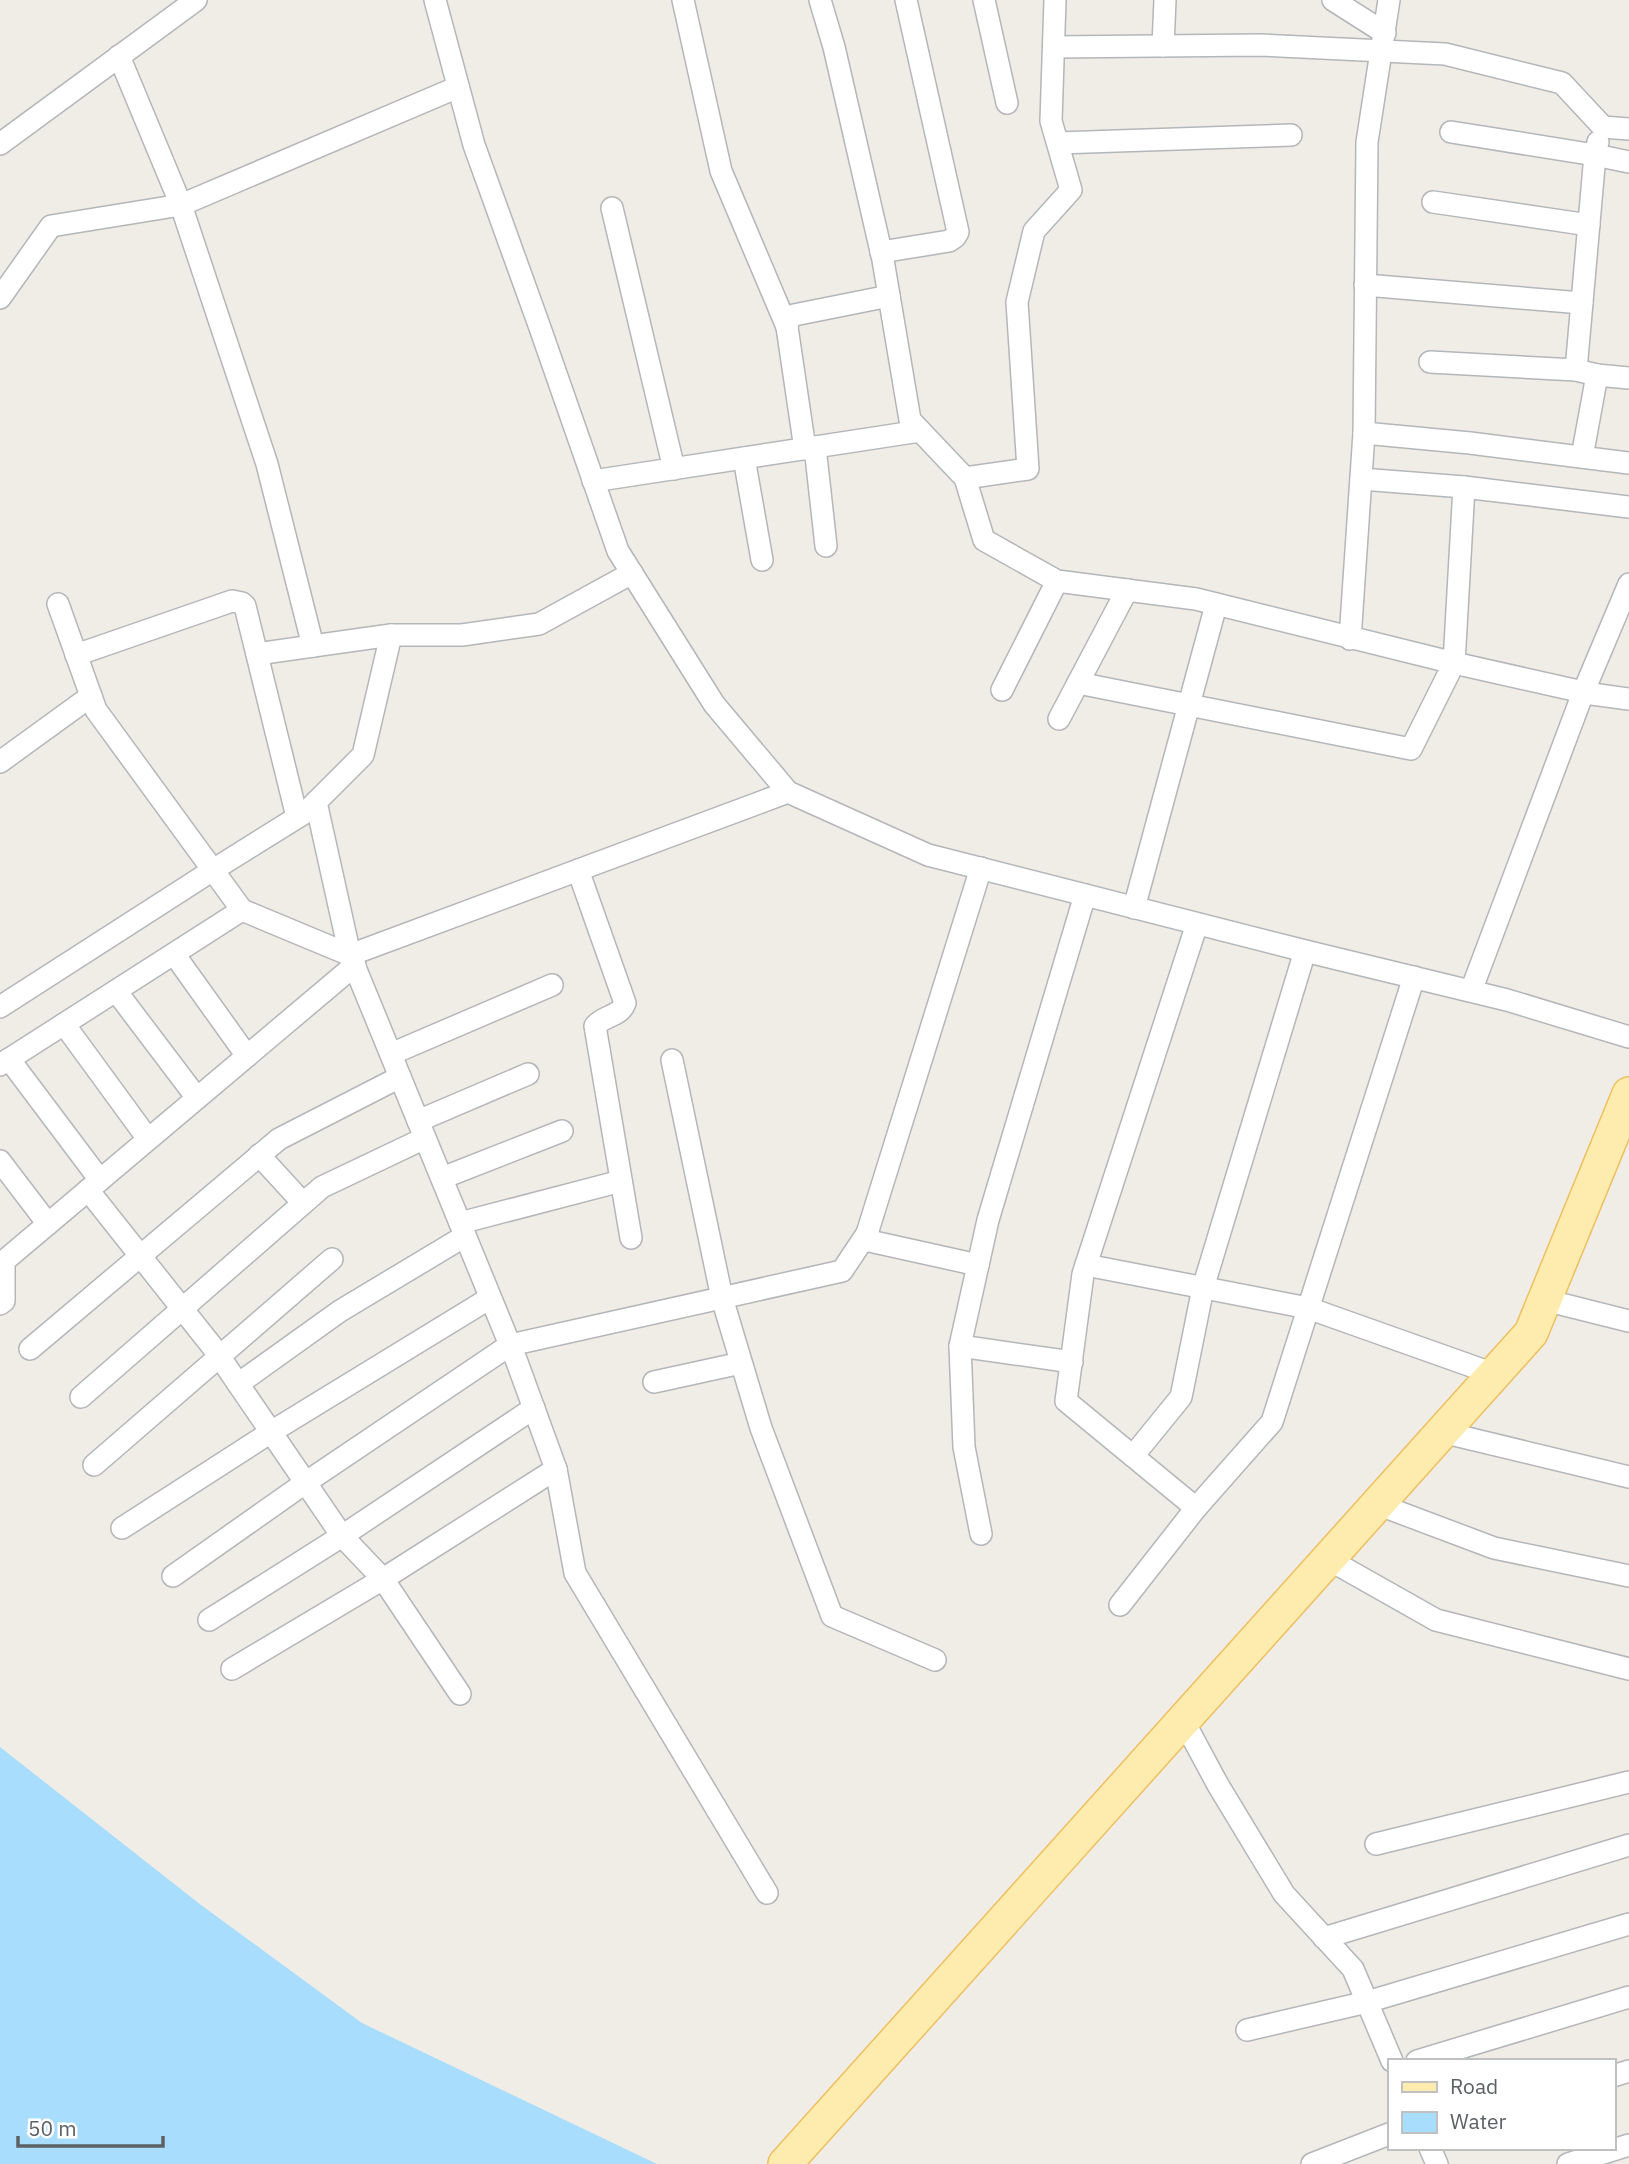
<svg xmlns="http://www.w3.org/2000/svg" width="1629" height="2164" font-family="'IBM Plex Sans',sans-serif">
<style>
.water{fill:#a8ddfd}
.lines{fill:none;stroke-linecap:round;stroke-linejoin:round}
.street-casing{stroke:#b3b6ba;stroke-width:24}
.primary-casing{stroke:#efbf5f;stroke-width:36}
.street{stroke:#fff;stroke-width:21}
.primary{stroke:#fdecad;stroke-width:33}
</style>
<rect width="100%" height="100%" fill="#efede6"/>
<polygon class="water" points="0,1747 201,1905 362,2023 657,2164 0,2164"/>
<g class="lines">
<g class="street-casing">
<g id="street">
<polyline points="435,0 474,145 539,325 618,551 714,704 788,792 928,855 1305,951 1507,1000 1629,1037"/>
<polyline points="683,0 721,171 787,327"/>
<polyline points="820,0 834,47 883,260 910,420 965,478 984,540 1057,581 1196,599 1454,663 1592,694 1629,699"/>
<polyline points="984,0 1007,103"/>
<polyline points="1333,0 1385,33"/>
<polyline points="1389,0 1367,142 1364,433 1470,443 1629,463"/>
<polyline points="1163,46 1165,0"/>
<polyline points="1054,47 1260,45 1445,54 1562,83 1603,127 1629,129"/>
<polyline points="119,56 181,205 458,87"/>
<polyline points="1451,132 1595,155 1576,370 1597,375 1582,457"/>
<polyline points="1598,142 1595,155 1629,162"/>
<polyline points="1058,143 1291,135"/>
<polyline points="0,144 196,0"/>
<polyline points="1433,202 1589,225"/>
<polyline points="612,208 674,469"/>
<polyline points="881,252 949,241 955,237 958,232 906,0"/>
<polyline points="1365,285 1582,303"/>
<polyline points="0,298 51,226 181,205 267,464 313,646 391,635 462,635 539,624 632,573"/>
<polyline points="1430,362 1576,370"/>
<polyline points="1597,375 1629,378"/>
<polyline points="815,447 826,546"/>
<polyline points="805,449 787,327 789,318 794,315 889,296"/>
<polyline points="744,458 762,560"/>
<polyline points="965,478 1028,469 1017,302 1034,231 1071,190 1051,121 1055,0"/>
<polyline points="1361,479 1464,487"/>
<polyline points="593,481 920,431"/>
<polyline points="58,604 96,710 242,910 350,955 788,792"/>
<polyline points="1350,639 1364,433"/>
<polyline points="257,654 313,646"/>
<polyline points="76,655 232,601 242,603 245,606 297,817"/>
<polyline points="1078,683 1411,749 1454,663 1464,487 1629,507"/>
<polyline points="1002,690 1057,581"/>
<polyline points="1059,719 1127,590"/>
<polyline points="0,762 91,696"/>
<polyline points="316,802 350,955 517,1362 556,1469 575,1573 767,1893"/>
<path d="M578 870 625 1003C620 1017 604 1015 595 1026L631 1238"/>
<polyline points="1134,908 1216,605"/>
<polyline points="1197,924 1083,1274 1066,1401 1196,1508 1272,1422 1414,977"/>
<polyline points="174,954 247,1056"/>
<polyline points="116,991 197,1098"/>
<polyline points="1471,991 1583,693 1629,584"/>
<polyline points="0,1007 213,870 306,812 363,755 391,635"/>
<polyline points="64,1024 148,1139"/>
<polyline points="391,1054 552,985"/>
<polyline points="9,1059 100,1180"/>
<polyline points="672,1060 722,1298 761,1428 832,1616 935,1660"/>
<polyline points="0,1065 242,910"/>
<polyline points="418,1121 528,1074"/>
<polyline points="259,1155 303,1203"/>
<polyline points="0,1161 48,1224"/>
<polyline points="442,1178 562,1131"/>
<polyline points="88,1190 215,1350 342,1536 383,1579 556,1469"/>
<polyline points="460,1223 621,1181"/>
<polyline points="978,1265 865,1240 981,868"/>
<polyline points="1086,1265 1308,1308 1494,1374"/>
<polyline points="1545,1300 1629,1321"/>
<polyline points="0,1304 4,1301 4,1261 355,965"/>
<polyline points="960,1346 964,1447 981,1534"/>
<polyline points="30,1349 279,1139 400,1077"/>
<polyline points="1072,1362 960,1346 988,1220 1085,895"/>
<polyline points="654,1382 741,1363"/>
<polyline points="238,1384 340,1311 465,1236"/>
<polyline points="81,1397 322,1187 425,1138"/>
<polyline points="1442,1432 1629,1477"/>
<polyline points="1133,1456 1181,1397 1203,1288 1305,951"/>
<polyline points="94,1465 332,1259"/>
<polyline points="1377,1504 1494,1548 1629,1576"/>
<polyline points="122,1528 271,1432 490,1298"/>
<polyline points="1328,1559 1436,1620 1629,1669"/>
<polyline points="173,1576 305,1483 510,1345 842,1271 868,1232"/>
<polyline points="1120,1605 1196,1508"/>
<polyline points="209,1620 342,1536 534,1408"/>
<polyline points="232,1669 383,1579 460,1694"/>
<polyline points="1183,1720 1218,1785 1284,1894 1353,1969 1392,2061"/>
<polyline points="1376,1844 1629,1782"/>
<polyline points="1324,1938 1629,1845"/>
<polyline points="1247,2030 1367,2002 1629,1924"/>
<polyline points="1417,2061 1629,1997"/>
<polyline points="1613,2076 1629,2071"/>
<polyline points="1430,2148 1437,2164"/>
<polyline points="1312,2164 1389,2134"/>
<polyline points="1568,2164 1629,2145"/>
</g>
</g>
<g class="primary-casing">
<polyline id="primary" points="785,2164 1531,1333 1629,1094"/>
</g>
<use href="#street" class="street"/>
<use href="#primary" class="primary"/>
</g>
<rect x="1388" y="2059" width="228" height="91" fill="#ffffff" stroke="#bec0c2" stroke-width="2"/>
<rect x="1402" y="2082" width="35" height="10" fill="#fdecad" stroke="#bec0c2" stroke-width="2"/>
<text x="1450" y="2094" font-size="21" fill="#5d6166">Road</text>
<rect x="1402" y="2112" width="35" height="21" fill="#a8ddfd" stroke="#bec0c2" stroke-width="2"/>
<text x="1450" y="2129" font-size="21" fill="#5d6166">Water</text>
<path d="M18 2136v10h145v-10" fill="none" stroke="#5d6166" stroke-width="3.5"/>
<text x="28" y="2136" font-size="21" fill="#5d6166" stroke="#ffffff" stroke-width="5" paint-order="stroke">50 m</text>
</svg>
